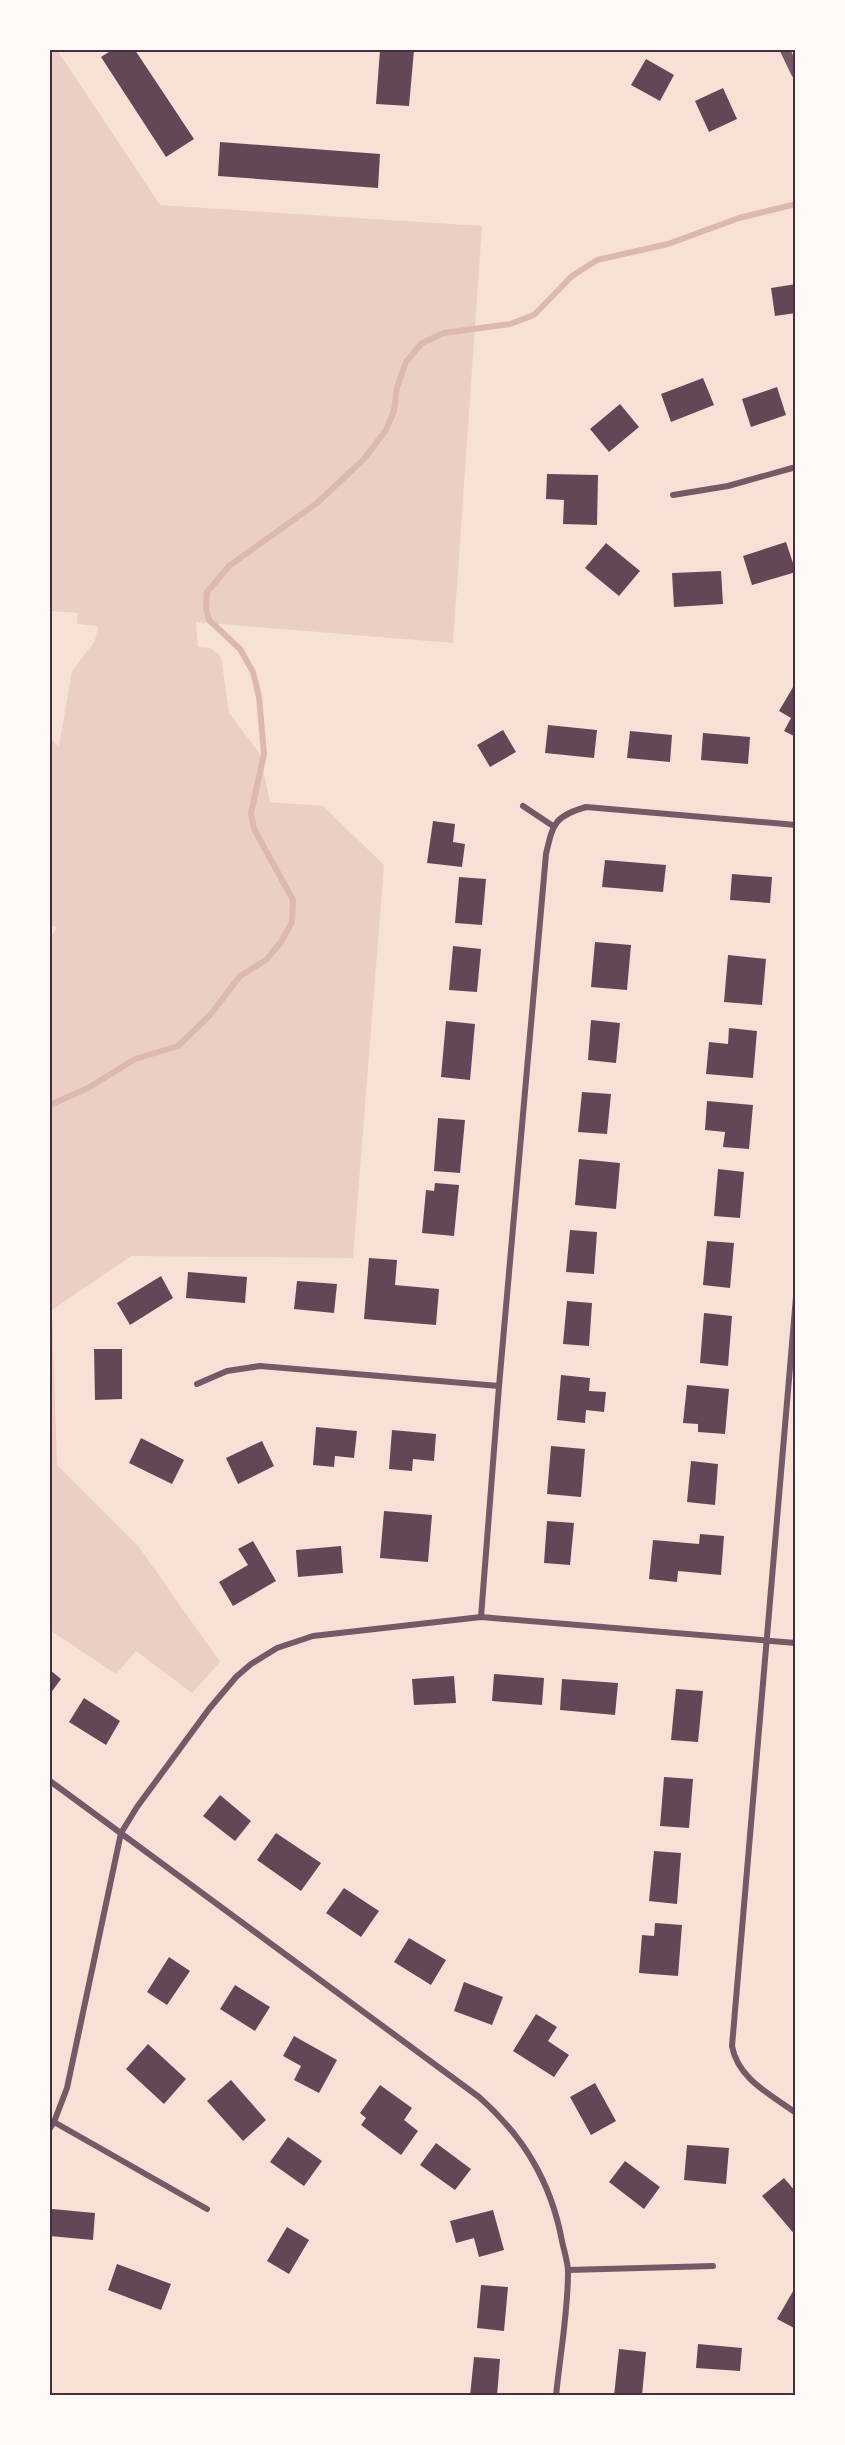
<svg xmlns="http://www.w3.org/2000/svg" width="845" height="2445" font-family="Barlow,sans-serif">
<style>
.green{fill:#ebcfc5}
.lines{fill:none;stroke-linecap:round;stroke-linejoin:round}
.stream{stroke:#dcb8b0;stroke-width:6}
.building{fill:#644757}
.minor{stroke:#755966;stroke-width:6}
.tertiary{stroke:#755966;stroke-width:10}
.neatline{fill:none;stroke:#4a2c40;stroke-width:2}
</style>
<rect width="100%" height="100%" fill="#f7e1d7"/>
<polygon class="green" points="50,50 57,50 160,205 482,226 453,643 196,622 198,647 210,648 221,656 229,713 260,754 270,802 323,806 384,865 353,1258 131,1256 52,1310 57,1465 139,1547 220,1662 192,1693 136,1651 116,1674 50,1630 50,939 57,927 50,925 50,742 52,740 59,746 72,671 95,641 98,626 77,624 78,613 50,611"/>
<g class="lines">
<polyline class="stream" points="50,1105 88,1088 135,1059 178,1046 210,1015 240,976 266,960 281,942 292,922 293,900 254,829 251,813 264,754 259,697 253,672 240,649 209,620 206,608 207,592 229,566 317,503 364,459 386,430 394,411 397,387 406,362 422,343 444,333 510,324 534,315 572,276 597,260 668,244 739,218 796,204"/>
</g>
<g class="building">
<polygon points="112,50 135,50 194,139 166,157 101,57"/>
<polygon points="380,50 414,50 409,106 376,104"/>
<polygon points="646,59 674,75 660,101 631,85"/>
<polygon points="723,88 737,119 709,132 695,101"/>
<polygon points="220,142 380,154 378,188 218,176"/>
<polygon points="796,284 796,313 775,316 771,288"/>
<polygon points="703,378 714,405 671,422 661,394"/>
<polygon points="777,387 786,415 751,427 742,399"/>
<polygon points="620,404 639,427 609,452 590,429"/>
<polygon points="547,474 598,475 597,525 563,524 564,500 546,499"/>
<polygon points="786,542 796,572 752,585 743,556"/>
<polygon points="606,543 640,571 619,596 585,568"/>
<polygon points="721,571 723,604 674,607 672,573"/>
<polygon points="796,682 796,737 784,731 791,718 779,711"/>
<polygon points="548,725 597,730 594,758 545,753"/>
<polygon points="503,730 516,752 490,767 477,745"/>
<polygon points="630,731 672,735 670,762 627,758"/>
<polygon points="703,733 750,737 748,764 701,760"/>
<polygon points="433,821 455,824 453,842 465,844 462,867 427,863"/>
<polygon points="605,860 666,865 663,892 602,887"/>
<polygon points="732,874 772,877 770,903 730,900"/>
<polygon points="459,877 486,879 482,925 455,923"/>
<polygon points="595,942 631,945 627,990 591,987"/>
<polygon points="453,946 481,949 477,992 449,990"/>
<polygon points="728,955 766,959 762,1005 724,1002"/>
<polygon points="591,1020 620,1023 616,1063 588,1060"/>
<polygon points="446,1021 475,1024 470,1080 441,1077"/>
<polygon points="729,1028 757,1031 753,1078 706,1074 709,1042 728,1044"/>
<polygon points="582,1092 611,1094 607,1134 578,1132"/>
<polygon points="707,1101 753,1105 749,1149 723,1147 725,1132 705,1130"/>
<polygon points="438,1118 465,1120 460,1173 434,1171"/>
<polygon points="579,1159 620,1163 616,1209 575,1205"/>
<polygon points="718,1169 744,1172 740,1218 714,1216"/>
<polygon points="435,1183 459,1185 454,1236 422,1233 426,1190 434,1191"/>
<polygon points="570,1230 597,1232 594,1274 566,1272"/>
<polygon points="707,1241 734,1243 730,1288 703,1285"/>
<polygon points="369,1258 397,1260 395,1285 439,1289 436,1325 364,1319"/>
<polygon points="188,1272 247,1277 245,1303 186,1298"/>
<polygon points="161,1276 173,1298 130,1325 117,1303"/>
<polygon points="297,1281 337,1284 334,1313 294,1309"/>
<polygon points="567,1301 592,1303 589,1346 563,1344"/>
<polygon points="704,1313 732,1316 728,1366 700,1363"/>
<polygon points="94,1349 122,1349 122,1399 95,1400"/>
<polygon points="561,1375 590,1378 589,1391 606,1392 604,1412 586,1410 585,1423 557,1420"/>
<polygon points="687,1385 729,1389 725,1434 698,1432 698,1424 683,1423"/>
<polygon points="316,1427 357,1431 354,1458 335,1456 334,1467 313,1465"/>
<polygon points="392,1430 436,1434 434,1461 413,1459 412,1471 389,1469"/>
<polygon points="141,1438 184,1460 172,1484 129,1463"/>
<polygon points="262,1441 274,1466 238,1484 226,1458"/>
<polygon points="551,1446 585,1449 581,1497 547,1494"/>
<polygon points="691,1461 718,1464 715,1505 687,1502"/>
<polygon points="384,1511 432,1515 428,1562 380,1558"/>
<polygon points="547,1521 574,1523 570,1565 544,1563"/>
<polygon points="700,1534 724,1536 721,1575 678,1571 677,1582 649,1579 653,1540 699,1544"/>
<polygon points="253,1541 276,1581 233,1606 219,1582 248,1565 238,1549"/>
<polygon points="341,1546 343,1573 298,1577 296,1550"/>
<polygon points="50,1670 61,1679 50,1694"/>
<polygon points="494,1674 544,1678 542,1705 492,1701"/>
<polygon points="454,1676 456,1703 414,1705 412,1679"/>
<polygon points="562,1679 618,1683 615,1715 560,1710"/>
<polygon points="676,1689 703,1691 698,1742 671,1740"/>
<polygon points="84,1698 120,1721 106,1745 69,1722"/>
<polygon points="664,1777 693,1779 689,1828 660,1826"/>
<polygon points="220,1795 251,1821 235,1841 203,1816"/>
<polygon points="276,1833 321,1863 301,1891 257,1860"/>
<polygon points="654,1851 681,1853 677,1904 649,1901"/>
<polygon points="344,1888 379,1911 361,1937 326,1913"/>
<polygon points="655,1923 682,1925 678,1976 639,1973 642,1935 654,1936"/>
<polygon points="409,1938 446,1960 431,1985 394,1962"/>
<polygon points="169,1957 190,1971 167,2005 147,1992"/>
<polygon points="464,1982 503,1997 492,2025 454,2011"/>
<polygon points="235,1985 270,2007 255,2031 220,2009"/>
<polygon points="536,2014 557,2027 548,2041 569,2055 554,2077 513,2051"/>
<polygon points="294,2036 337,2060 319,2093 294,2080 301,2066 283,2056"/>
<polygon points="148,2044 186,2079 164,2104 126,2069"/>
<polygon points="231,2080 266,2120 243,2141 207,2101"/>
<polygon points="595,2083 616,2121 591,2135 570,2097"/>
<polygon points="380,2085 412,2108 404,2120 418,2131 401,2155 361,2125 366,2118 360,2113"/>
<polygon points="288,2137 322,2161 304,2186 270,2162"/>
<polygon points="436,2143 471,2169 455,2190 420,2165"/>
<polygon points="687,2145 729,2148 726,2184 684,2180"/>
<polygon points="625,2161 660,2187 644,2209 609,2182"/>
<polygon points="784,2178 796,2192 796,2236 762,2196"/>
<polygon points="52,2209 95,2213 93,2240 50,2236"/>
<polygon points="493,2210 504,2250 479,2257 474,2238 456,2243 450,2221"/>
<polygon points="287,2227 309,2240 289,2274 267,2261"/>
<polygon points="117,2264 171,2284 161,2310 108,2290"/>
<polygon points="481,2285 508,2287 504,2331 477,2328"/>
<polygon points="796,2286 796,2329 777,2319"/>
<polygon points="698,2344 742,2348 740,2371 696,2368"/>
<polygon points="619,2349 646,2352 642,2396 614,2396"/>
<polygon points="474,2357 500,2359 497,2396 470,2396"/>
</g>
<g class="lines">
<g class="minor">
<polyline points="673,495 728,486 796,467"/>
<polyline points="523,806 553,826"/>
<path d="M796 1297 732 2046C738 2079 770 2094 796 2113"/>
<polyline points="197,1384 227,1371 260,1366 499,1386"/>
<path d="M481 1617 499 1386 546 854C553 824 554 816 586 807L796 825"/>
<path d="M50 1781 479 2097C524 2137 551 2182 562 2241 564 2251 568 2262 568 2272 568 2313 560 2355 556 2396"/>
<polyline points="54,2122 207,2209"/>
<polyline points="50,2128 54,2122 67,2088 121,1833 137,1807 209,1709 236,1677 251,1664 277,1648 313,1636 481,1617 796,1643"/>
<polyline points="568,2270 713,2266"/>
</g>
<polyline class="tertiary" points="785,50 796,73"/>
</g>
<rect width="845" height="2445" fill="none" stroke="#fffaf5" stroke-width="102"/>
<rect x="51" y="51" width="743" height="2343" class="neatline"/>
</svg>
